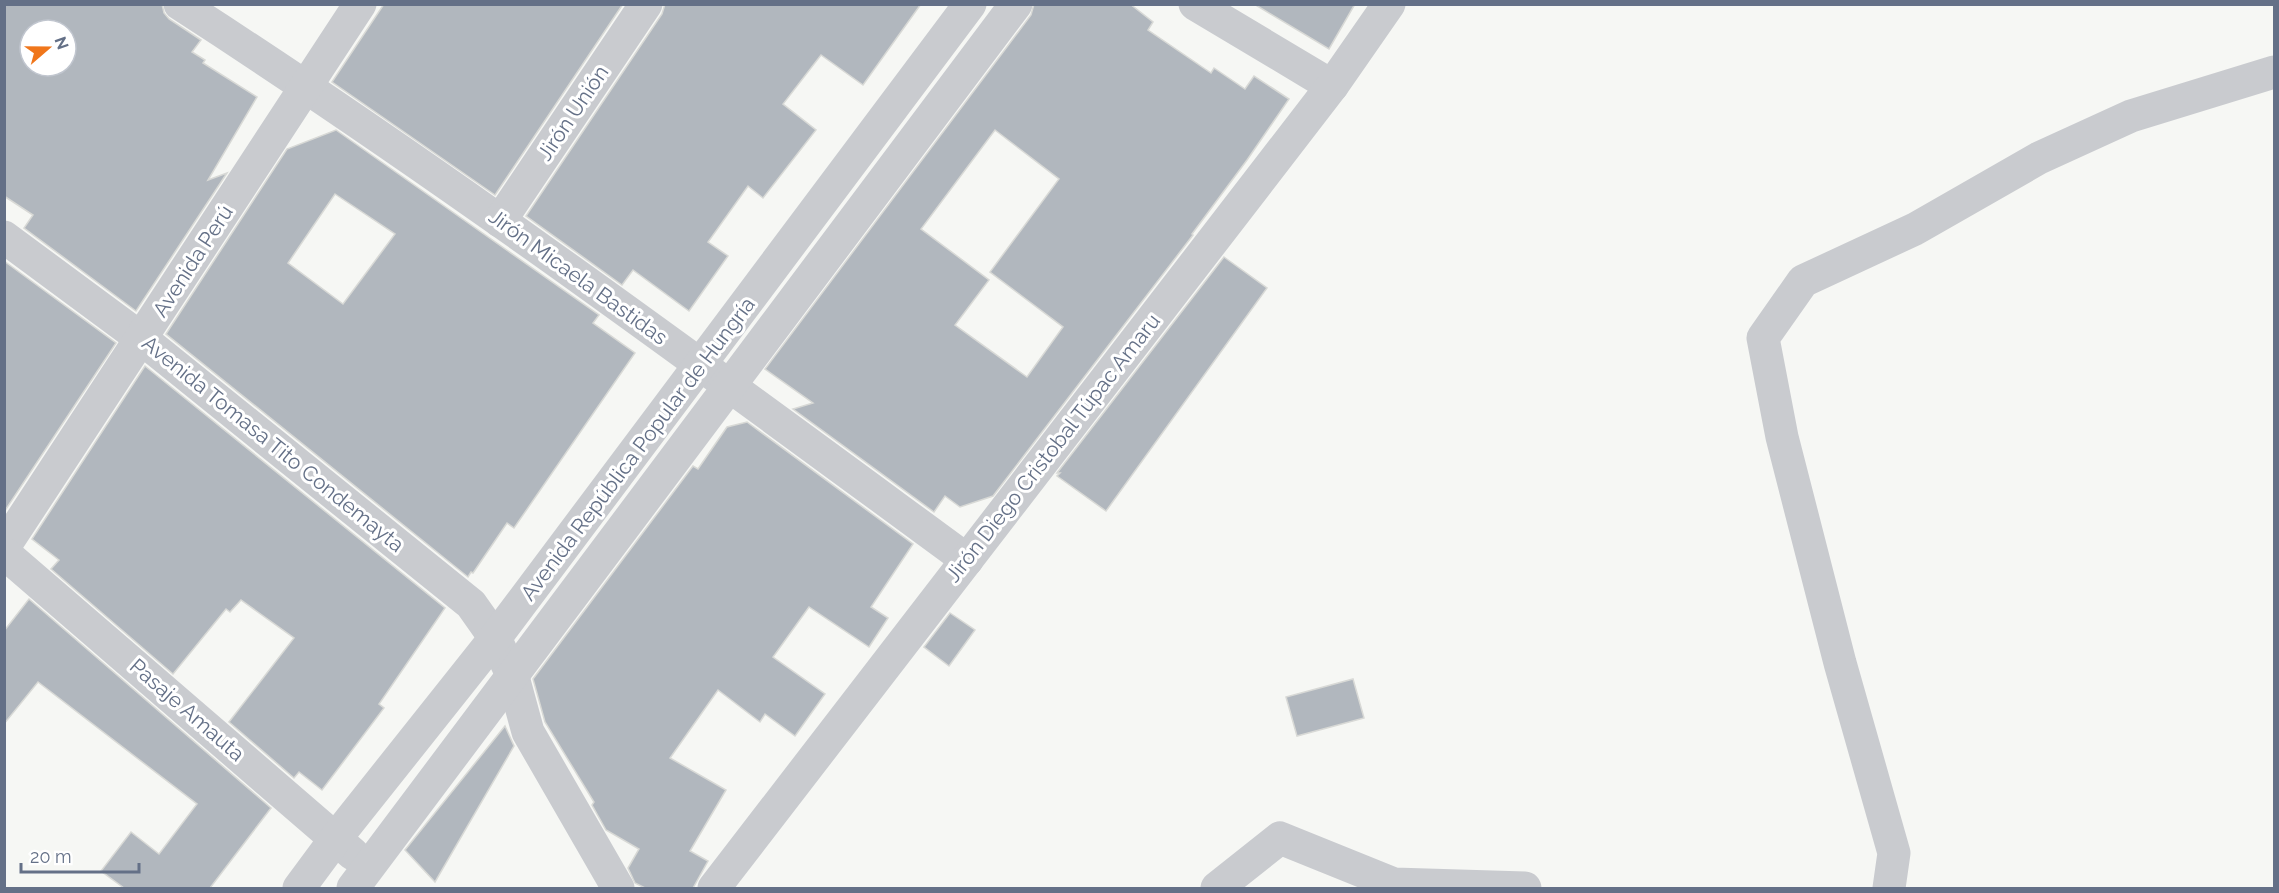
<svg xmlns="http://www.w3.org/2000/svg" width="2279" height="893" font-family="Raleway,sans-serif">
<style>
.building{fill:#b1b7be;stroke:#d8d9d6;stroke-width:1.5;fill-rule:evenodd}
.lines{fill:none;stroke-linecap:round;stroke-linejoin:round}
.minor{stroke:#c9cbcf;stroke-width:33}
.labels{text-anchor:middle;stroke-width:6;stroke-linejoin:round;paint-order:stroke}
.street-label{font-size:21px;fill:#647087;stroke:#fff}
</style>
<rect width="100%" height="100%" fill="#f6f7f4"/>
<g class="building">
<path d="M4 4H162L164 13 169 19 201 40 192 52 205 60 203 63 257 97 208 180 227 173 136 311 24 228 33 215 4 196ZM30 30H66V66H30Z"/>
<polygon points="384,4 623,4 495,195 332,82"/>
<polygon points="665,4 921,4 863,85 821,55 783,104 816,130 763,198 748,186 708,242 728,256 689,311 633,270 622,285 526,216 662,14"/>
<path d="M1034 4H1130L1153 22 1148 30 1211 73 1214 68 1245 89 1254 76 1289 99 1247 160 1192 234 1193 235 993 496 960 507 945 496 934 512 793 409 813 403 765 369 1031 15ZM995 130 1059 179 990 272 1063 327 1027 377 955 325 989 280 921 229Z"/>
<polygon points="1254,4 1355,4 1329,49"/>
<path d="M336 130 599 315 593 323 635 353 514 528 507 523 473 573 471 572 468 577 166 334 287 149ZM335 194 395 234 343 304 288 263Z"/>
<polygon points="1224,257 1267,288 1106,511 1057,476 1060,473 1057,473"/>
<polygon points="4,261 116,343 4,512"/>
<polygon points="145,366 445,608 379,704 384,708 322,790 299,772 294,778 229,722 294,638 241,600 230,612 226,609 173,674 51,569 59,560 32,539"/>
<polygon points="747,422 913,544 871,607 888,618 869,647 809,607 773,657 825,694 795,736 765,714 760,722 718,690 670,758 726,790 690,851 708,861 693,888 645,888 635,883 628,868 639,849 606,830 592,805 594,802 545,722 533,679 693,466 698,469 727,427"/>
<polygon points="29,599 271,808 210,888 124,888 101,871 131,832 159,854 197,804 38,682 4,724 4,631"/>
<polygon points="950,613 975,630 949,666 924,647"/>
<polygon points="1353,679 1364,718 1297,736 1286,697"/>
<polygon points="505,726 514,746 435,882 405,850"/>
</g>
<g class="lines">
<g class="minor">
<path d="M180 4C450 178 708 370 967 560"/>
<polyline points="1195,4 1332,86"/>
<polyline points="500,221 646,4"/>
<polyline points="4,237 142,339 471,604 495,638 513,677 528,732 618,888"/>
<polyline points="4,547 360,4"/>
<polyline points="4,553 353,854"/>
<polyline points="299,888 336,838 495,638 970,4"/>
<polyline points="353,888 1016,4"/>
<polyline points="714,888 1332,86 1389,4"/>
<polyline points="1217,888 1280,838 1394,884 1525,888"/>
<polyline points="1889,888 1894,853 1840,663 1782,437 1763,338 1803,281 1915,229 2039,158 2131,116 2274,72"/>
</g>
</g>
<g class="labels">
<g class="street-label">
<text transform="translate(573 113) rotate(-56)" y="7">Jirón Unión</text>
<text transform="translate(193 261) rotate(-57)" y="7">Avenida Perú</text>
<text transform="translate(578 277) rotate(36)" y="7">Jirón Micaela Bastidas</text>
<text transform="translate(273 444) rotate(39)" y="7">Avenida Tomasa Tito Condemayta</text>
<text transform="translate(1053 448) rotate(-52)" y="7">Jirón Diego Cristobal Túpac Amaru</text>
<text transform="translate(638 449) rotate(-53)" y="7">Avenida República Popular de Hungría</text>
<text transform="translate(187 710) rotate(41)" y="7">Pasaje Amauta</text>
</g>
</g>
<rect width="2279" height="893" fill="none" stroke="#647087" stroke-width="12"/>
<g transform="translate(48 48) rotate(70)"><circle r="28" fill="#ffffff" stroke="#c1c6cf" stroke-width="1.5"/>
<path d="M0-4.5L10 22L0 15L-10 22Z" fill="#f0761b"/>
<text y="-9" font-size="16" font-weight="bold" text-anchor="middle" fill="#647087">N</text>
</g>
<path d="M21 863v9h118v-9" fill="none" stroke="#647087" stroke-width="3"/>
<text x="30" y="863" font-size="18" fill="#647087" stroke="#ffffff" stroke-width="4.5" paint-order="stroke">20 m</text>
</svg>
